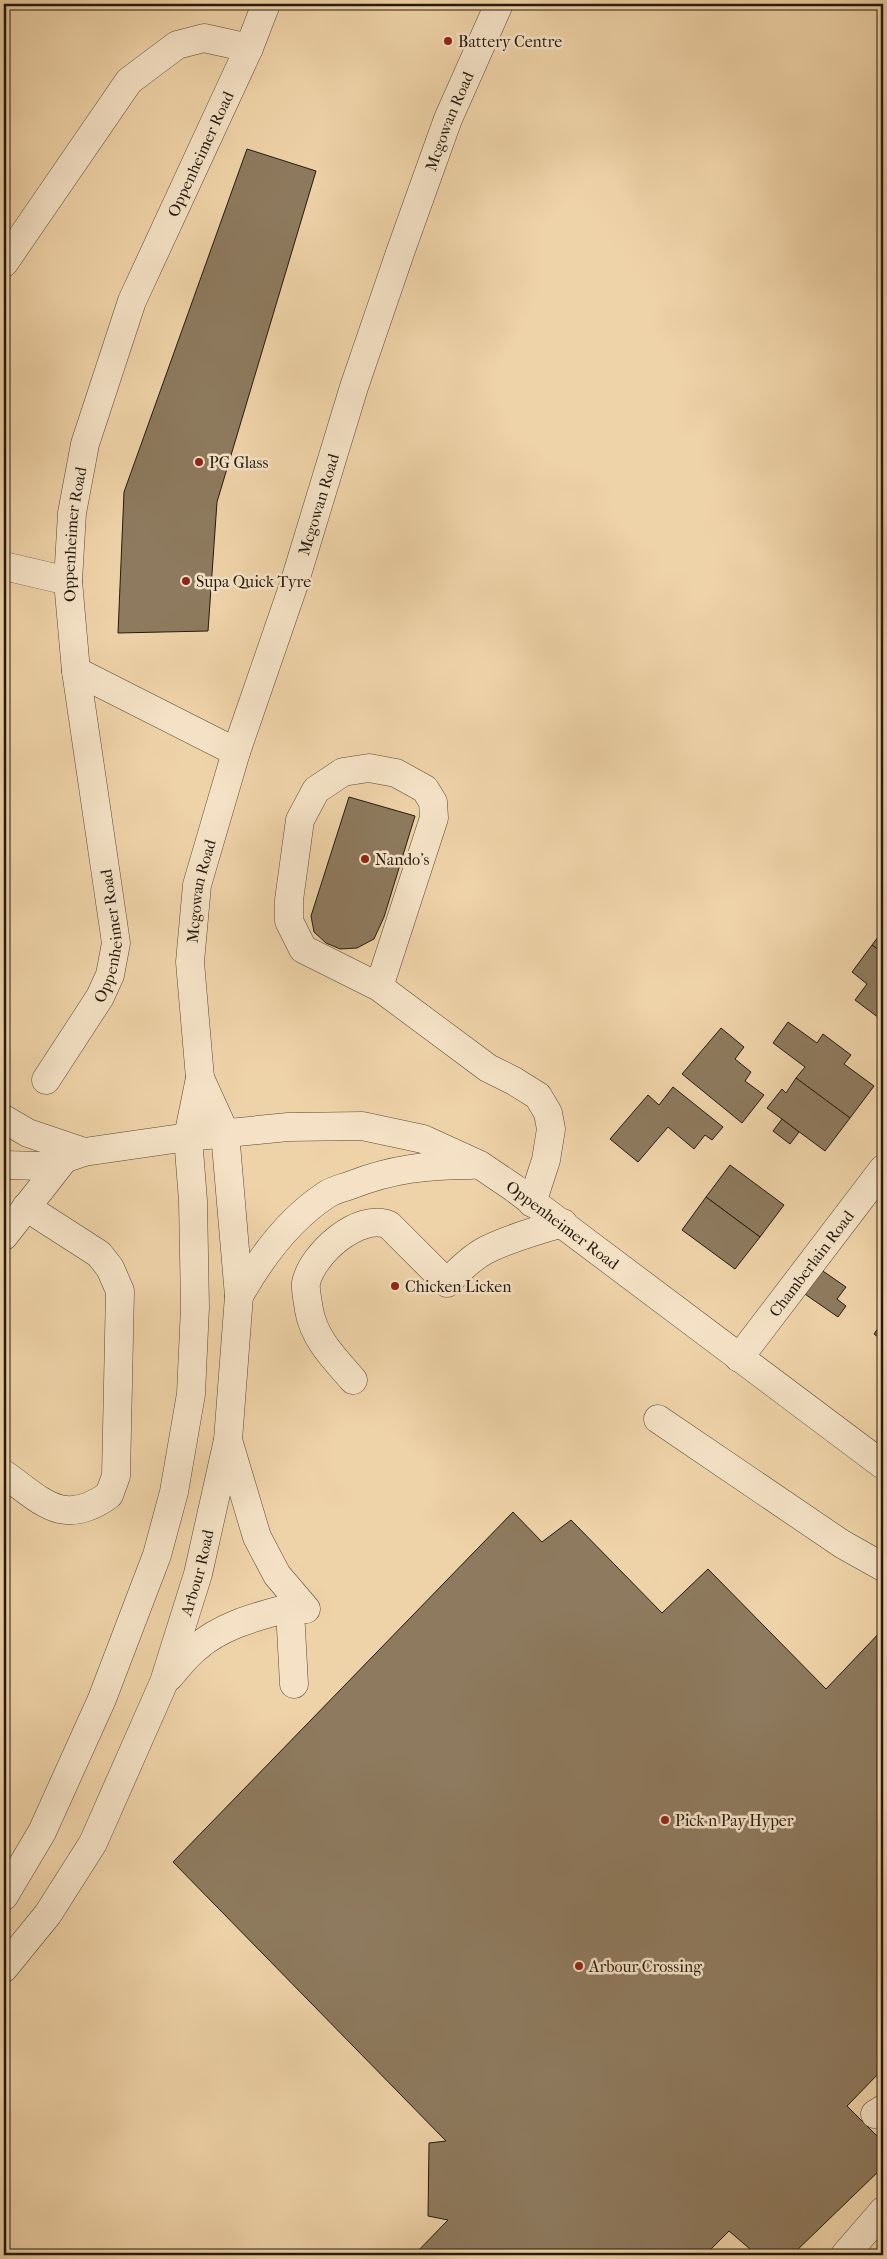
<svg xmlns="http://www.w3.org/2000/svg" width="887" height="2259" font-family="'IM FELL French Canon',serif">
<style>
.building{fill:#8e7a5e;stroke:#241a0e}
.lines{fill:none;stroke-linecap:round;stroke-linejoin:round}
.minor-casing{stroke:#574834;stroke-width:29}
.minor{stroke:#f5e2c6;stroke-width:28}
.poi-dot{fill:#8f2418;stroke:#f5e2c6;stroke-width:2}
.labels{text-anchor:middle;stroke-width:5;stroke-linejoin:round;paint-order:stroke}
.poi-label{font-size:16px;fill:#241a0e;stroke:#f5e2c6;text-anchor:start}
.street-label{font-size:16px;fill:#241a0e;stroke:#f5e2c6}
</style>
<rect width="100%" height="100%" fill="#efd3a8"/>
<filter id="stains"><feTurbulence type="fractalNoise" baseFrequency=".004" numOctaves="4"/><feColorMatrix values="0 0 0 0 .2 0 0 0 0 .09 0 0 0 0 .02 0 0 0 .5 -.17"/></filter>
<radialGradient id="worn" r=".72"><stop offset=".6" stop-color="#630" stop-opacity="0"/><stop offset="1" stop-color="#630" stop-opacity=".3"/></radialGradient>
<g class="building">
<polygon points="247,149 316,171 217,502 208,631 118,633 124,492"/>
<polygon points="349,797 415,816 384,917 374,939 357,948 340,949 326,943 314,932 311,916"/>
<polygon points="881,933 883,934 883,953 872,945"/>
<polygon points="872,945 883,953 883,1021 855,1000 867,984 852,972"/>
<polygon points="788,1022 817,1043 823,1034 851,1055 844,1064 874,1086 850,1118 796,1078 805,1067 773,1043"/>
<polygon points="721,1028 744,1047 735,1059 751,1072 745,1081 764,1095 742,1123 682,1074"/>
<polygon points="796,1078 850,1118 825,1151 767,1108 782,1089 786,1093"/>
<polygon points="673,1087 723,1127 712,1140 705,1135 694,1149 668,1127 638,1162 610,1139 648,1095 659,1105"/>
<polygon points="782,1119 799,1132 790,1144 773,1131"/>
<polygon points="730,1165 784,1205 760,1237 706,1197"/>
<polygon points="706,1197 760,1237 735,1269 682,1230"/>
<polygon points="817,1267 846,1287 837,1299 846,1306 838,1317 799,1290"/>
<polygon points="883,1321 883,1341 874,1334"/>
<polygon points="513,1512 542,1542 571,1520 662,1613 708,1569 826,1689 883,1629 883,2069 847,2106 883,2142 883,2167 792,2255 757,2255 729,2231 705,2255 414,2255 448,2220 428,2216 429,2143 446,2141 173,1862"/>
</g>
<g class="lines">
<g class="minor-casing">
<g id="minor">
<polyline points="4,263 129,81 177,45 204,38 249,48"/>
<polyline points="4,566 68,581"/>
<polyline points="76,671 236,752"/>
<polyline points="379,987 434,818 433,802 425,789 396,773 369,768 343,772 316,790 300,820 289,900 289,921 303,949 379,987 488,1068 514,1081 538,1096 548,1113 551,1129 546,1160 532,1203"/>
<path id="s1" d="M46 1080 100 997 110 975 116 943 76 671 68 581 72 513 85 444 132 301 249 48 266 4"/>
<polyline points="4,1119 28,1133 84,1152"/>
<path id="s2" d="M4 1165 43 1166 84 1152 188 1137 288 1127 362 1126 423 1139 480 1165 514 1188 883 1465"/>
<polyline points="4,1236 65,1158"/>
<path d="M239 1296C261 1257 288 1220 326 1195 333 1190 343 1188 351 1185 392 1169 427 1165 471 1165"/>
<path id="s3" d="M739 1358 883 1169"/>
<path d="M353 1380C335 1359 314 1339 309 1310 308 1302 305 1290 306 1283 312 1254 359 1212 389 1225L447 1283C458 1271 471 1258 486 1250 510 1238 538 1230 563 1223"/>
<polyline points="658,1419 842,1544 883,1567"/>
<polyline points="228,1440 257,1537 277,1575 306,1609"/>
<path d="M4 1474C42 1501 63 1528 109 1495L116 1476 120 1291 110 1268 99 1254 26 1207"/>
<polyline points="290,1610 294,1684"/>
<path d="M169 1677C178 1667 186 1656 196 1648 220 1627 251 1618 281 1610"/>
<path id="s4" d="M4 1896 42 1832 102 1699 157 1555 174 1492 191 1394 195 1307 193 1201 188 1137 200 1078 190 962 197 885 236 752 294 584 354 387 401 250 448 119 499 4"/>
<path id="s5" d="M4 1968 48 1914 93 1843 164 1682 198 1574 228 1440 239 1296 225 1133 200 1078"/>
<polyline points="875,2114 883,2109"/>
<polyline points="845,2255 883,2211"/>
</g>
</g>
<use href="#minor" class="minor"/>
</g>
<g class="poi-dot">
<circle cx="448" cy="41" r="5"/>
<circle cx="199" cy="462" r="5"/>
<circle cx="186" cy="581" r="5"/>
<circle cx="365" cy="859" r="5"/>
<circle cx="395" cy="1286" r="5"/>
<circle cx="665" cy="1820" r="5"/>
<circle cx="579" cy="1966" r="5"/>
</g>
<g class="labels">
<g class="poi-label">
<text x="458" y="47">Battery Centre</text>
<text x="209" y="468">PG Glass</text>
<text x="196" y="587">Supa Quick Tyre</text>
<text x="375" y="865">Nando's</text>
<text x="405" y="1292">Chicken Licken</text>
<text x="675" y="1826">Pick n Pay Hyper</text>
<text x="589" y="1972">Arbour Crossing</text>
</g>
<g class="street-label">
<text dy="6" stroke="none"><textPath href="#s4" startOffset="1855">Mcgowan Road</textPath></text>
<text dy="6" stroke="none"><textPath href="#s1" startOffset="972">Oppenheimer Road</textPath></text>
<text dy="6" stroke="none"><textPath href="#s4" startOffset="1450">Mcgowan Road</textPath></text>
<text dy="6" stroke="none"><textPath href="#s1" startOffset="568">Oppenheimer Road</textPath></text>
<text dy="6" stroke="none"><textPath href="#s4" startOffset="1045">Mcgowan Road</textPath></text>
<text dy="6" stroke="none"><textPath href="#s1" startOffset="162">Oppenheimer Road</textPath></text>
<text dy="6" stroke="none"><textPath href="#s2" startOffset="589">Oppenheimer Road</textPath></text>
<text dy="6" stroke="none"><textPath href="#s3" startOffset="119">Chamberlain Road</textPath></text>
<text dy="6" stroke="none"><textPath href="#s5" startOffset="444">Arbour Road</textPath></text>
</g>
</g>
<rect width="887" height="2259" fill="none" stroke="#efd3a8" stroke-width="20"/>
<rect x="5" y="5" width="877" height="2249" fill="none" stroke="#241a0e" stroke-width="2.5"/>
<rect x="10" y="10" width="867" height="2239" fill="none" stroke="#241a0e"/>
<rect width="100%" height="100%" filter="url(#stains)"/>
<rect width="100%" height="100%" fill="url(#worn)"/>
</svg>
